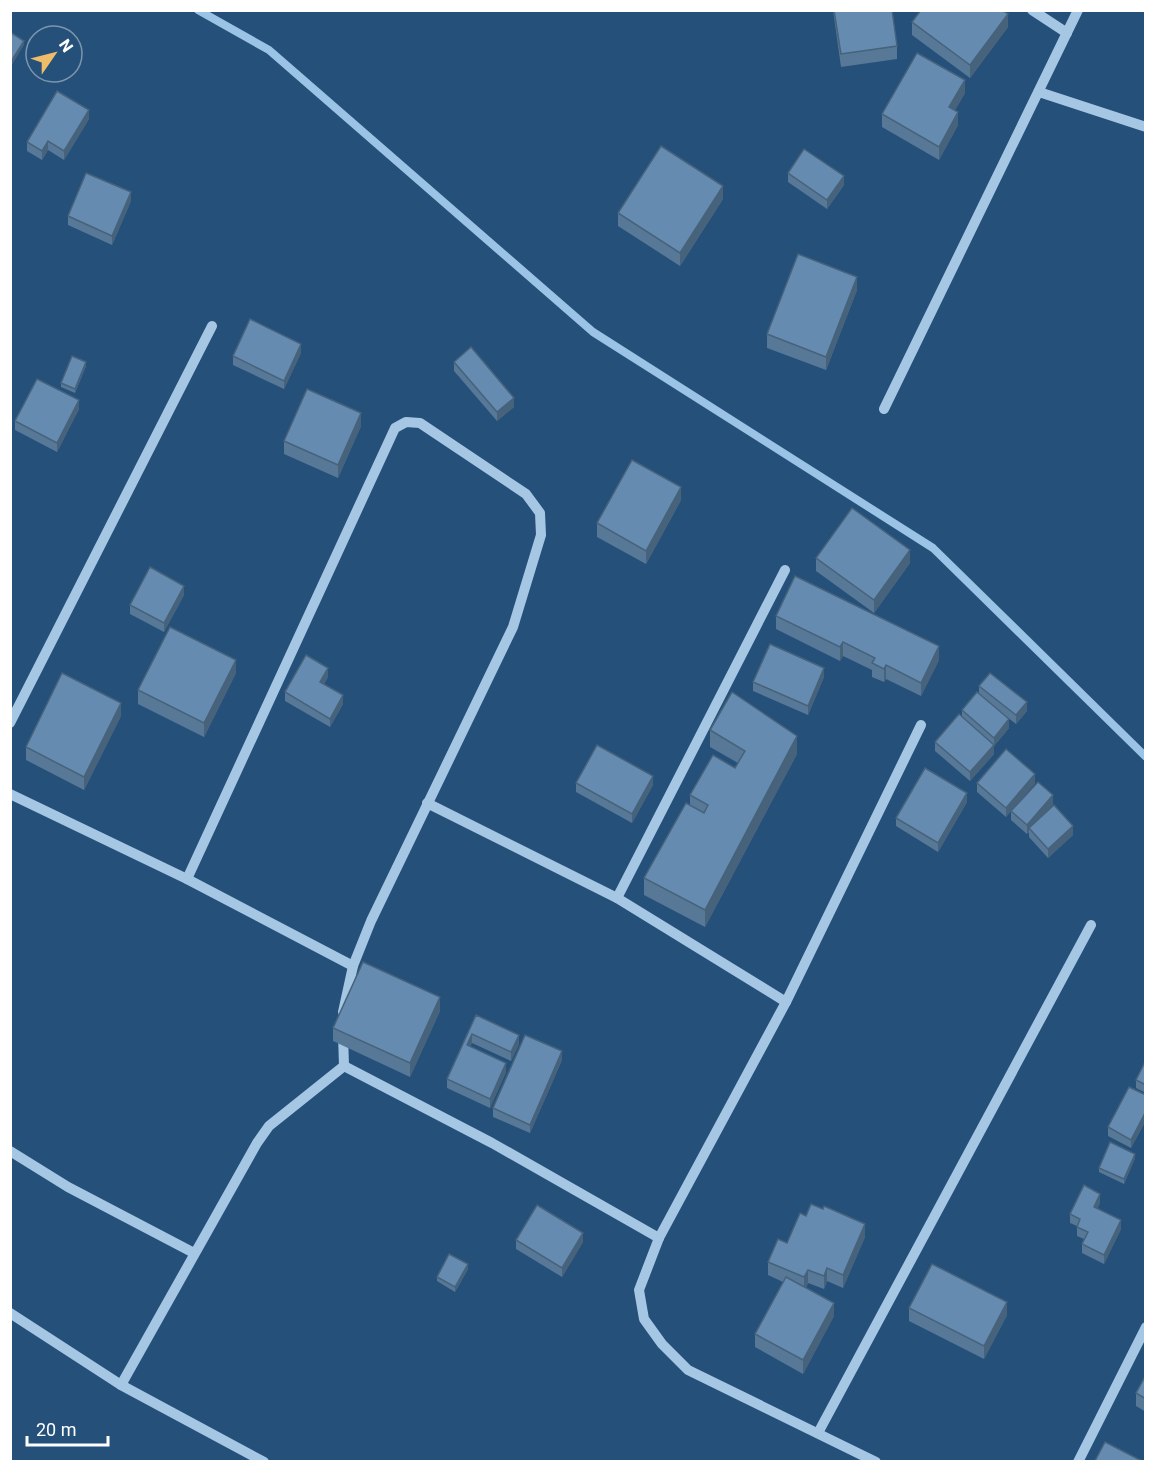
<svg xmlns="http://www.w3.org/2000/svg" width="1156" height="1472" font-family="Roboto,sans-serif">
<style>
.lines{fill:none;stroke-linecap:round;stroke-linejoin:round}
.stream{stroke:#9ac3e5;stroke-width:8}
.minor{stroke:#a6c7e4;stroke-width:10}
.wall{fill:#577897}
.shaded-wall{fill:#47627b}
.building{fill:#658cb0;stroke:#47627b;stroke-width:1.5}
</style>
<rect width="100%" height="100%" fill="#24507a"/>
<g class="lines">
<polyline class="stream" points="198,10 269,50 593,332 933,548 1146,757"/>
<g class="minor">
<polyline points="1032,10 1067,33"/>
<polyline points="1039,92 1146,127"/>
<polyline points="884,409 1078,10"/>
<polyline points="10,723 212,326"/>
<polyline points="10,794 187,879 353,966"/>
<polyline points="427,803 617,898 786,1002"/>
<polyline points="187,879 395,428 406,422 420,423 526,494 540,513 541,535 513,627 371,921 353,966 343,1012"/>
<polyline points="617,898 785,570"/>
<polyline points="343,1034 344,1066"/>
<polyline points="344,1066 492,1143 659,1238"/>
<polyline points="10,1151 68,1187 194,1253"/>
<polyline points="10,1313 121,1385 264,1462"/>
<polyline points="121,1385 257,1143 269,1126 344,1066"/>
<polyline points="818,1433 1091,925"/>
<polyline points="876,1462 688,1370 662,1344 644,1319 639,1290 659,1238 786,1002 921,725"/>
<polyline points="1078,1462 1146,1327"/>
</g>
</g>
<g class="wall">
<polygon points="833,10 892,10 897,46 897,59 841,67"/>
<polygon points="912,22 1008,27 970,78 912,35"/>
<polygon points="965,93 955,110 958,125 939,160 882,127 882,114"/>
<polygon points="89,119 64,160 48,150 42,160 27,151 27,142"/>
<polygon points="788,173 844,185 827,209 788,182"/>
<polygon points="723,199 680,266 618,226 618,213"/>
<polygon points="131,201 112,245 68,225 68,216"/>
<polygon points="857,290 826,370 767,348 767,334"/>
<polygon points="301,353 284,389 233,365 233,356"/>
<polygon points="454,362 514,407 497,421 454,371"/>
<polygon points="86,366 75,393 61,387 61,383"/>
<polygon points="79,409 57,452 15,430 15,421"/>
<polygon points="361,426 338,478 284,454 284,441"/>
<polygon points="681,500 646,564 597,537 597,523"/>
<polygon points="816,558 910,563 874,613 816,571"/>
<polygon points="184,595 164,632 130,614 130,605"/>
<polygon points="776,616 939,660 921,696 886,679 884,682 872,677 872,670 843,656 840,661 776,629"/>
<polygon points="236,673 204,737 138,704 138,690"/>
<polygon points="328,677 324,684 343,704 330,727 285,701 285,692"/>
<polygon points="824,677 808,715 753,691 753,682"/>
<polygon points="979,686 1027,711 1016,724 1007,717 1009,728 994,746 994,754 970,781 935,751 935,742 962,717 962,710 979,694"/>
<polygon points="121,716 84,790 26,760 26,747"/>
<polygon points="710,730 797,754 705,927 644,895 644,878 690,805 690,795 735,768 738,763 710,747"/>
<polygon points="576,783 653,785 632,823 576,792"/>
<polygon points="977,783 1035,783 1006,817 977,792"/>
<polygon points="967,802 938,852 896,826 896,818"/>
<polygon points="1053,804 1048,810 1073,835 1048,858 1029,837 1029,832 1027,834 1011,820 1011,811"/>
<polygon points="440,1011 410,1077 333,1041 333,1028"/>
<polygon points="476,1015 519,1044 511,1061 472,1043 470,1046 506,1072 490,1108 447,1088 447,1079"/>
<polygon points="562,1060 530,1133 493,1117 493,1108"/>
<polygon points="1146,1060 1146,1093 1136,1088 1136,1080"/>
<polygon points="1146,1095 1146,1120 1131,1148 1108,1136 1108,1127"/>
<polygon points="1135,1158 1124,1184 1099,1172 1099,1168"/>
<polygon points="1100,1203 1097,1209 1121,1229 1104,1264 1082,1253 1082,1244 1084,1239 1077,1236 1077,1226 1070,1223 1070,1214"/>
<polygon points="865,1237 843,1288 827,1281 824,1289 808,1283 806,1288 834,1316 803,1374 755,1347 755,1334 783,1282 768,1275 768,1262 787,1243"/>
<polygon points="516,1240 583,1242 562,1277 516,1249"/>
<polygon points="468,1269 455,1292 437,1281 437,1277"/>
<polygon points="909,1308 1007,1315 984,1359 909,1321"/>
<polygon points="1146,1375 1146,1412 1136,1406 1136,1393"/>
</g>
<g class="shaded-wall">
<polygon points="1008,14 1008,27 970,78 970,65"/>
<polygon points="24,41 24,45 10,68 10,63"/>
<polygon points="965,80 965,93 949,120 949,107"/>
<polygon points="89,110 89,119 64,160 64,151"/>
<polygon points="958,112 958,125 939,160 939,147"/>
<polygon points="48,141 48,150 42,160 42,151"/>
<polygon points="844,176 844,185 827,209 827,200"/>
<polygon points="723,186 723,199 680,266 680,253"/>
<polygon points="131,192 131,201 112,245 112,236"/>
<polygon points="857,277 857,290 826,370 826,357"/>
<polygon points="301,344 301,353 284,389 284,381"/>
<polygon points="86,362 86,366 75,393 75,389"/>
<polygon points="514,398 514,407 497,421 497,412"/>
<polygon points="79,400 79,409 57,452 57,443"/>
<polygon points="361,413 361,426 338,478 338,465"/>
<polygon points="681,487 681,500 646,564 646,551"/>
<polygon points="910,550 910,563 874,613 874,600"/>
<polygon points="184,586 184,595 164,632 164,623"/>
<polygon points="843,642 843,656 840,661 840,647"/>
<polygon points="939,646 939,660 921,696 921,683"/>
<polygon points="236,660 236,673 204,737 204,723"/>
<polygon points="886,665 886,679 884,682 884,669"/>
<polygon points="328,668 328,677 320,690 320,682"/>
<polygon points="824,668 824,677 808,715 808,706"/>
<polygon points="343,695 343,704 330,727 330,719"/>
<polygon points="1027,702 1027,711 1016,724 1016,715"/>
<polygon points="121,703 121,716 84,790 84,777"/>
<polygon points="1009,719 1009,728 994,746 994,754 970,781 970,772 994,745 994,738"/>
<polygon points="797,736 797,754 705,927 705,910"/>
<polygon points="1035,774 1035,783 1006,817 1006,808"/>
<polygon points="653,776 653,785 632,823 632,814"/>
<polygon points="967,793 967,802 938,852 938,843"/>
<polygon points="1053,795 1053,804 1030,830 1029,828 1029,832 1027,834 1027,825"/>
<polygon points="1073,826 1073,835 1048,858 1048,849"/>
<polygon points="440,997 440,1011 410,1077 410,1063"/>
<polygon points="472,1034 472,1043 467,1054 467,1045"/>
<polygon points="519,1035 519,1044 511,1061 511,1052"/>
<polygon points="562,1051 562,1060 530,1133 530,1125"/>
<polygon points="506,1063 506,1072 490,1108 490,1099"/>
<polygon points="1146,1111 1146,1120 1131,1148 1131,1140"/>
<polygon points="1135,1154 1135,1158 1124,1184 1124,1179"/>
<polygon points="1100,1194 1100,1203 1094,1216 1094,1207"/>
<polygon points="1121,1220 1121,1229 1104,1264 1104,1255"/>
<polygon points="865,1224 865,1237 843,1288 843,1275"/>
<polygon points="583,1233 583,1242 562,1277 562,1268"/>
<polygon points="468,1264 468,1269 455,1292 455,1287"/>
<polygon points="827,1268 827,1281 824,1289 824,1276"/>
<polygon points="808,1270 808,1283 804,1291 804,1277"/>
<polygon points="1007,1302 1007,1315 984,1359 984,1346"/>
<polygon points="834,1303 834,1316 803,1374 803,1360"/>
</g>
<g class="building">
<polygon points="834,10 892,10 897,46 841,54"/>
<polygon points="921,10 1002,10 1008,14 970,65 912,22"/>
<polygon points="10,32 24,41 10,63"/>
<polygon points="917,53 965,80 949,107 958,112 939,147 882,114"/>
<polygon points="57,91 89,110 64,151 48,141 42,151 27,142"/>
<polygon points="661,146 723,186 680,253 618,213"/>
<polygon points="804,149 844,176 827,200 788,173"/>
<polygon points="86,173 131,192 112,236 68,216"/>
<polygon points="798,254 857,277 826,357 767,334"/>
<polygon points="250,319 301,344 284,381 233,356"/>
<polygon points="471,347 514,398 497,412 454,362"/>
<polygon points="72,356 86,362 75,389 61,383"/>
<polygon points="37,379 79,400 57,443 15,421"/>
<polygon points="307,389 361,413 338,465 284,441"/>
<polygon points="632,460 681,487 646,551 597,523"/>
<polygon points="852,508 910,550 874,600 816,558"/>
<polygon points="150,567 184,586 164,623 130,605"/>
<polygon points="795,576 939,646 921,683 886,665 884,669 872,663 875,658 843,642 840,647 776,616"/>
<polygon points="170,627 236,660 204,723 138,690"/>
<polygon points="770,644 824,668 808,706 753,682"/>
<polygon points="306,655 328,668 320,682 343,695 330,719 285,692"/>
<polygon points="62,673 121,703 84,777 26,747"/>
<polygon points="990,673 1027,702 1016,715 979,686"/>
<polygon points="732,692 797,736 705,910 644,878 686,803 704,813 708,805 690,795 713,755 735,768 745,751 710,730"/>
<polygon points="977,692 1009,719 994,738 962,710"/>
<polygon points="959,714 994,745 970,772 935,742"/>
<polygon points="597,745 653,776 632,814 576,783"/>
<polygon points="1006,749 1035,774 1006,808 977,783"/>
<polygon points="925,768 967,793 938,843 896,818"/>
<polygon points="1038,782 1053,795 1027,825 1011,811"/>
<polygon points="1054,805 1073,826 1048,849 1029,828"/>
<polygon points="363,962 440,997 410,1063 333,1028"/>
<polygon points="476,1015 519,1035 511,1052 472,1034 467,1045 506,1063 490,1099 447,1079"/>
<polygon points="525,1035 562,1051 530,1125 493,1108"/>
<polygon points="1146,1060 1146,1085 1136,1080"/>
<polygon points="1129,1087 1146,1095 1146,1111 1131,1140 1108,1127"/>
<polygon points="1110,1142 1135,1154 1124,1179 1099,1168"/>
<polygon points="1084,1185 1100,1194 1094,1207 1121,1220 1104,1255 1082,1244 1088,1232 1077,1227 1080,1219 1070,1214"/>
<polygon points="811,1204 823,1209 824,1206 865,1224 843,1275 827,1268 824,1276 808,1270 804,1277 768,1262 778,1239 787,1243 800,1213 806,1216"/>
<polygon points="537,1205 583,1233 562,1268 516,1240"/>
<polygon points="449,1254 468,1264 455,1287 437,1277"/>
<polygon points="932,1264 1007,1302 984,1346 909,1308"/>
<polygon points="786,1277 834,1303 803,1360 755,1334"/>
<polygon points="1146,1375 1146,1399 1136,1393"/>
<polygon points="1105,1442 1142,1461 1095,1461"/>
</g>
<rect width="1156" height="1472" fill="none" stroke="#ffffff" stroke-width="24"/>
<g transform="translate(54 54) rotate(55)"><circle r="28" fill="#24507a" stroke="#7c96af" stroke-width="1.5"/>
<path d="M0-4.5L10 22L0 15L-10 22Z" fill="#efbd6a"/>
<text y="-9" font-size="16" font-weight="bold" text-anchor="middle" fill="#ffffff">N</text>
</g>
<path d="M27 1436v9h81v-9" fill="none" stroke="#ffffff" stroke-width="3"/>
<text x="36" y="1436" font-size="18" fill="#ffffff" stroke="#24507a" stroke-width="4.5" paint-order="stroke">20 m</text>
</svg>
